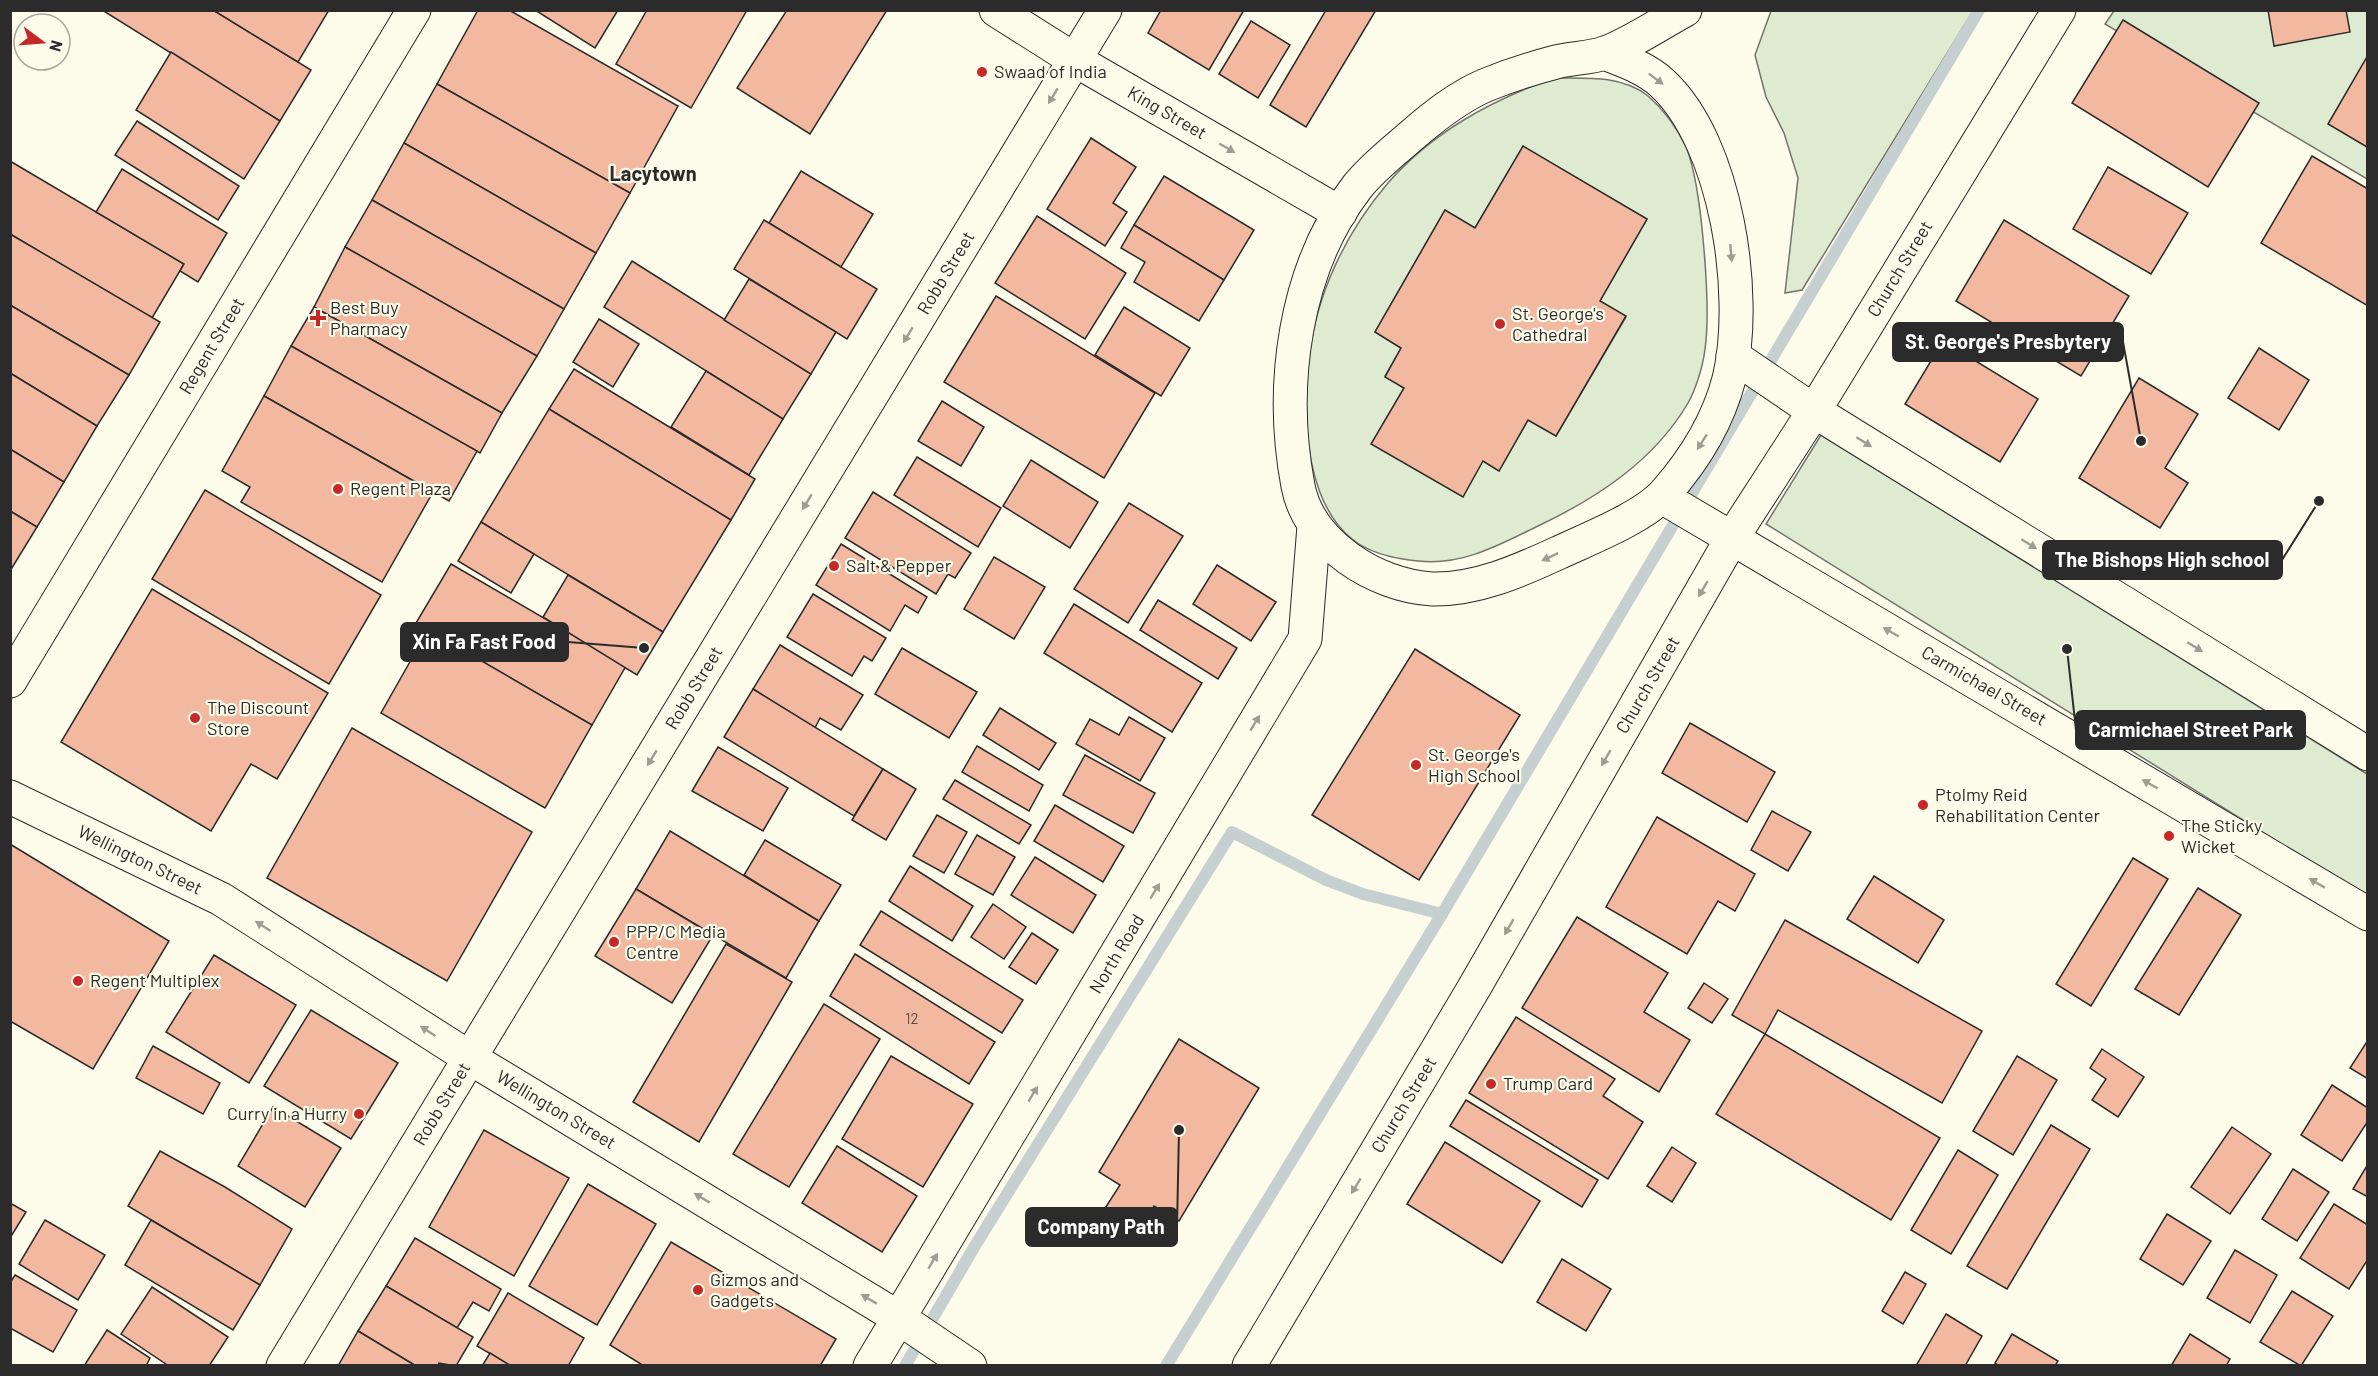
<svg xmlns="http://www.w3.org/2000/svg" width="2378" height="1376" font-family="Barlow,sans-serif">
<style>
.green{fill:#deebd1;stroke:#74746e;stroke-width:1.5;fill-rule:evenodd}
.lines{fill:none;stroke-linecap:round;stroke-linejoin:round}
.stream{stroke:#c7d0d0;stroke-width:12}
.building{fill:#f2b8a0;stroke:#2b2b2b;stroke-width:1.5}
.minor-casing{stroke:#2b2b2b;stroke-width:35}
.major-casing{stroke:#2b2b2b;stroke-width:35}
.minor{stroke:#fdfbea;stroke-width:33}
.major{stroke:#fdfbea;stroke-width:33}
.oneway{fill:#9e9d94}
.poi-dot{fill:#c62828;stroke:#fdfbea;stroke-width:2}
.labels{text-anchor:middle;stroke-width:4.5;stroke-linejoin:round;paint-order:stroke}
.number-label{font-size:15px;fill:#5d4e48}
.poi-label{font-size:18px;fill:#2b2b2b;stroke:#fdfbea;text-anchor:start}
.street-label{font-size:18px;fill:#2b2b2b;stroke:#fdfbea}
.neighbourhood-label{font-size:20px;font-weight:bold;fill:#2b2b2b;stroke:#fdfbea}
.leader{fill:none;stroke:#2b2b2b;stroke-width:2}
.callout-dot{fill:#2b2b2b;stroke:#fdfbea;stroke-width:2}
.callout{fill:#2b2b2b;stroke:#2b2b2b;stroke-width:2}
.callout-label{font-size:20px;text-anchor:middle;font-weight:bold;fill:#fff}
</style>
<rect width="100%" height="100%" fill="#fdfbea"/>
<g class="green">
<polygon points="1771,11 1973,11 1802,290 1785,293 1798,178 1784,133 1766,97 1755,55"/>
<polygon points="2114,11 2367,11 2367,179 2105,24"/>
<path d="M1553 78C1584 78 1622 75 1648 96 1663 109 1677 128 1686 147 1702 185 1711 307 1705 349 1703 366 1696 389 1688 403 1654 461 1597 498 1538 526 1499 545 1462 566 1418 561 1397 559 1369 553 1352 539 1293 492 1300 363 1322 299 1336 257 1359 217 1388 183 1432 132 1491 101 1553 78ZM1523 147 1647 219 1600 301 1626 317 1556 436 1528 420 1499 471 1483 461 1372 444 1404 388 1385 376 1401 348 1375 332 1445 210 1475 228Z"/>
<polygon points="1821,435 2367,774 2367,897 1766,524"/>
</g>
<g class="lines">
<g class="stream">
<polyline points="905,1366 976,1244 1232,832 1326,880 1363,894 1442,914"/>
<polyline points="1166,1366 1442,914 1979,10"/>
</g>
</g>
<g class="building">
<polygon points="102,10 213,10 311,70 280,121"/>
<polygon points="213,10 329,10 298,62"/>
<polygon points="478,10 509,10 678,106 630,193 437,84"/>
<polygon points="535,10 618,10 595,48"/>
<polygon points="647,10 747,10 691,108 616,64"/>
<polygon points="787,10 887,10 810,134 737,88"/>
<polygon points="1161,10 1244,10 1209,70 1148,33"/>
<polygon points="1326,10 1376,10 1306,127 1270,105"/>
<polygon points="2268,10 2346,10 2350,32 2274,46"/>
<polygon points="2123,20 2259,103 2208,187 2072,103"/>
<polygon points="1251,21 1290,45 1258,98 1219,74"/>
<polygon points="171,52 280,121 244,179 136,110"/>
<polygon points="2368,55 2368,146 2367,147 2328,124"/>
<polygon points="437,84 630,193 596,253 404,143"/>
<polygon points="137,121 239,186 218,220 115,155"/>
<polygon points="1091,138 1136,167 1113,203 1127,212 1105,246 1047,209"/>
<polygon points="404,143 596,253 564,309 372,200"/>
<polygon points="1523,146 1647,219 1600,301 1626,316 1556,436 1528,420 1499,471 1483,461 1463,497 1371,444 1404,388 1385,377 1401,348 1375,332 1445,210 1475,228"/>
<polygon points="2312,156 2368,189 2368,306 2261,243"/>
<polygon points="10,161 184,264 152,318 10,234"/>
<polygon points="2108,167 2188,213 2151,274 2073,229"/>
<polygon points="122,169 227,233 198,282 180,271 184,264 96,212"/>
<polygon points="801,171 873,214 841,267 769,223"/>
<polygon points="1164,176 1254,230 1224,280 1134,225"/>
<polygon points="372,200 564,309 537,356 345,247"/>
<polygon points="1037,216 1126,273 1085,339 995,283"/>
<polygon points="764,220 877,289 847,339 734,269"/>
<polygon points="2004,220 2129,296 2081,376 1956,301"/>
<polygon points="1134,225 1224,280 1199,321 1134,282 1145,262 1121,248"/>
<polygon points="10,234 160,322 129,375 10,305"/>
<polygon points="345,247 537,356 502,413 314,307"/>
<polygon points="632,261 811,374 783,419 604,307"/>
<polygon points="749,279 836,332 811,374 724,320"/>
<polygon points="996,296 1155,393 1104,478 944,382"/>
<polygon points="10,305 129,375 97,426 10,373"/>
<polygon points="314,307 502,413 480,453 291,346"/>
<polygon points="1124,307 1190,348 1161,396 1095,355"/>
<polygon points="599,319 639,344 613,387 573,362"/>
<polygon points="1943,341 2038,399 2000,462 1905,404"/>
<polygon points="291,346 477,451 449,501 264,396"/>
<polygon points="2259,348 2309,380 2279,430 2228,398"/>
<polygon points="574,369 755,479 731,520 549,409"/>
<polygon points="706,371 783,419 749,475 671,427"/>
<polygon points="10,373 97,426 64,482 10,449"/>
<polygon points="2139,378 2198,414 2165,468 2188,483 2160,528 2079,478"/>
<polygon points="264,396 433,492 382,582 241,502 250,487 222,471"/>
<polygon points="942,401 984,427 961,466 918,441"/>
<polygon points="549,409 731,520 663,632 481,522"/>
<polygon points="10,449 64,482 37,527 10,511"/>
<polygon points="917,457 1001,508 978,547 894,495"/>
<polygon points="1031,460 1098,502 1070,548 1003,506"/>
<polygon points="205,490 381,595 329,684 152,579"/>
<polygon points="873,492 971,553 955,578 948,574 936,594 845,538"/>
<polygon points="1129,503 1183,536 1128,623 1074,589"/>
<polygon points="10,511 37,527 10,571"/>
<polygon points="481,522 534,554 511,593 458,561"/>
<polygon points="841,544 927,597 918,613 905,605 890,631 816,585"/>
<polygon points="994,557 1045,587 1014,639 964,609"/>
<polygon points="451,564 626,666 592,725 416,623"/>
<polygon points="1217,565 1276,602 1251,641 1193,604"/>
<polygon points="568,575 663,632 637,675 543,617"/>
<polygon points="152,589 328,693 277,779 251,764 211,831 61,742"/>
<polygon points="813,594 886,638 872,661 864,656 852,676 787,637"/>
<polygon points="1158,600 1237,648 1218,679 1140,630"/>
<polygon points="1074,604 1202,683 1172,732 1044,653"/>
<polygon points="428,630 592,725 545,808 381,713"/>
<polygon points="780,645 863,695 841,730 820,718 815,728 753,689"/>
<polygon points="902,648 977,692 949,738 875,694"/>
<polygon points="1415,649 1520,715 1419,880 1312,815"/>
<polygon points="753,689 883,769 854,816 724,737"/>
<polygon points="1000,708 1056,743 1039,770 983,735"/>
<polygon points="1129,717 1165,738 1140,781 1076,744 1090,719 1119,735"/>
<polygon points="1690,723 1775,772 1747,822 1662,773"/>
<polygon points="352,728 532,832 447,981 267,878"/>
<polygon points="977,746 1043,785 1029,811 962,772"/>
<polygon points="718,747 788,788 763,831 692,791"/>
<polygon points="1085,755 1155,793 1133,833 1063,795"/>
<polygon points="883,769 916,789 886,840 852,820"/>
<polygon points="955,780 1031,825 1019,844 943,799"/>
<polygon points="1055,805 1124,846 1103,882 1034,841"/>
<polygon points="1772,811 1811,832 1788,871 1751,850"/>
<polygon points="937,815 967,832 944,873 913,856"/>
<polygon points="1657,817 1755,874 1735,911 1718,901 1687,954 1606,907"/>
<polygon points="670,831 819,921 786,978 636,889"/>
<polygon points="977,835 1015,857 993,895 955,874"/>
<polygon points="765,840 841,885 819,921 744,875"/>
<polygon points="10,844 169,941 93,1069 10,1021"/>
<polygon points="1035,857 1096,895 1073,933 1011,895"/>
<polygon points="2133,858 2168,879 2091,1006 2056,984"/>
<polygon points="910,866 973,906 952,941 889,901"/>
<polygon points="1874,876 1944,920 1918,963 1847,919"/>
<polygon points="2198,888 2241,915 2179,1015 2135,989"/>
<polygon points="636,889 713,935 672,1003 595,956"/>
<polygon points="993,904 1026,927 1004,959 971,937"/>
<polygon points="881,911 1023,1000 1002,1033 860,945"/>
<polygon points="1577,917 1668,973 1644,1012 1690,1040 1659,1092 1522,1008"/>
<polygon points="1785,920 1982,1031 1942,1103 1778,1010 1765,1034 1732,1015"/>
<polygon points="1032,933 1058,950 1036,984 1009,967"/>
<polygon points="726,944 792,982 699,1142 633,1102"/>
<polygon points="855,954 995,1042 969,1084 830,996"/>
<polygon points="214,955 296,1005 249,1083 166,1032"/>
<polygon points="1704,983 1728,999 1712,1023 1688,1008"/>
<polygon points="824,1004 880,1039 789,1187 733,1154"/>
<polygon points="311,1010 398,1063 351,1139 264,1086"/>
<polygon points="1516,1017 1615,1079 1603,1096 1643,1122 1608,1179 1469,1093"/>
<polygon points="1765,1034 1940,1138 1891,1220 1716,1114"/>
<polygon points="1179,1039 1259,1088 1179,1221 1154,1206 1136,1234 1102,1213 1120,1185 1099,1172"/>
<polygon points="2368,1040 2368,1079 2350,1068"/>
<polygon points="153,1046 220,1083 203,1114 136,1078"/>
<polygon points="2102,1049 2144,1077 2118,1117 2092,1100 2106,1079 2090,1068"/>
<polygon points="891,1056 973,1104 923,1187 842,1139"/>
<polygon points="2017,1056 2057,1080 2013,1155 1973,1131"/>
<polygon points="2332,1085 2368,1108 2368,1121 2342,1161 2301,1135"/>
<polygon points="1466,1100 1598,1180 1582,1207 1450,1126"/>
<polygon points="273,1107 341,1148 305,1207 238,1166"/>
<polygon points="2051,1125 2090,1149 2007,1289 1967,1266"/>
<polygon points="2232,1127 2271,1154 2230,1214 2191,1187"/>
<polygon points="484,1130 569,1178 514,1276 429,1227"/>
<polygon points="1445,1142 1540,1201 1502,1263 1407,1204"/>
<polygon points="837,1146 917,1196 882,1252 802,1203"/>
<polygon points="1672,1147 1696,1163 1672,1202 1647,1186"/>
<polygon points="1958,1150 1998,1175 1951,1254 1911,1230"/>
<polygon points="160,1151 225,1187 292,1229 260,1285 128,1206"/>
<polygon points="2368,1164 2368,1197 2353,1189"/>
<polygon points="2293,1169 2329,1192 2297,1241 2262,1219"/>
<polygon points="588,1184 656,1224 597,1325 529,1286"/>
<polygon points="10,1203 26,1212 10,1238"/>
<polygon points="2334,1204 2368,1225 2368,1259 2349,1289 2300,1258"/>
<polygon points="2167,1214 2211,1241 2183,1285 2140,1259"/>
<polygon points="45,1220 105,1255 78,1300 19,1264"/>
<polygon points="151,1220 260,1285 233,1330 125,1265"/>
<polygon points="415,1238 501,1289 489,1311 473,1302 457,1328 386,1286"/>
<polygon points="671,1242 836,1339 820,1366 644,1366 610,1345"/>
<polygon points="2235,1250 2277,1275 2250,1323 2207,1298"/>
<polygon points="1562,1259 1611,1289 1586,1331 1537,1302"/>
<polygon points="1905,1272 1926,1284 1903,1324 1882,1311"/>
<polygon points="15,1275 77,1310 53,1352 10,1328 10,1283"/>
<polygon points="386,1286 473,1337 456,1366 439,1363 438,1366 416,1366 358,1331"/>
<polygon points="152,1287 228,1337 209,1366 169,1366 121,1334"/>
<polygon points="2292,1291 2333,1316 2301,1366 2260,1342"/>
<polygon points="508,1293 584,1338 568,1366 511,1366 477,1346"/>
<polygon points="1946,1314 1982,1336 1965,1366 1916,1366"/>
<polygon points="107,1330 150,1358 146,1366 84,1366"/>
<polygon points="358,1331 416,1366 338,1366"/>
<polygon points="2012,1334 2058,1361 2055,1366 1999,1366 1995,1363"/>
<polygon points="2190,1334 2230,1359 2226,1366 2171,1366"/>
<polygon points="490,1353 511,1366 482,1366"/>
</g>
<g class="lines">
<g class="minor-casing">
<g id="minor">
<polyline points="996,10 1075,60 1340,213"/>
<path d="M1604 53C1624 61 1646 68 1662 83 1727 143 1749 296 1729 379 1718 421 1694 460 1665 493 1644 517 1588 539 1558 553 1519 571 1476 590 1432 589 1376 586 1309 544 1298 486 1279 386 1294 269 1357 187 1372 168 1393 152 1411 136 1434 116 1458 97 1486 85 1508 76 1533 68 1556 62 1572 58 1590 58 1605 53 1632 43 1659 24 1685 10"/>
<polyline points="1733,356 1814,411 2368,754"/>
<polyline points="1662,497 2368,914"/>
<polyline points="10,797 221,899 470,1058 899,1318 970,1366"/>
<polyline points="283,1366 1105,10"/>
<polyline points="870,1366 1305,639 1314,526"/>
<polyline points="1249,1366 1474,988 1732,538 1814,411 2059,10"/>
</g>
</g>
<g class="major-casing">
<polyline id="major" points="10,681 414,10"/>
</g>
<use href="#minor" class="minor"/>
<use href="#major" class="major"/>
</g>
<defs><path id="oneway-solid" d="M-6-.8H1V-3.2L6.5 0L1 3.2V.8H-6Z" transform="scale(1.5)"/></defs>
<g class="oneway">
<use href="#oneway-solid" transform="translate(1656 79) rotate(37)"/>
<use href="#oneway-solid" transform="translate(1053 96) rotate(121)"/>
<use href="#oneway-solid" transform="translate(1227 148) rotate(30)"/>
<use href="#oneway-solid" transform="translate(1731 253) rotate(85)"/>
<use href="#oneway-solid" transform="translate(908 335) rotate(121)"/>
<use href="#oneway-solid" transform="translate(1702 442) rotate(122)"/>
<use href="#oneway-solid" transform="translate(1864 442) rotate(32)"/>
<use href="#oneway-solid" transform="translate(807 502) rotate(121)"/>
<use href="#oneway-solid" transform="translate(2029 544) rotate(32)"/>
<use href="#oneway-solid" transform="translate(1550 557) rotate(155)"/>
<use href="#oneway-solid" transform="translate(1703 589) rotate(120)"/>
<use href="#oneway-solid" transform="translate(1891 632) rotate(-150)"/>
<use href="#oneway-solid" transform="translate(2195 647) rotate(32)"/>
<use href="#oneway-solid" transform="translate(1255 723) rotate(-59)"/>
<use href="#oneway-solid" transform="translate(652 758) rotate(121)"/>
<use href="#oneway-solid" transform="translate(1606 758) rotate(120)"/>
<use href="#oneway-solid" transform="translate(2150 784) rotate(-150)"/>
<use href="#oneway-solid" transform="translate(2317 883) rotate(-149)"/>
<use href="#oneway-solid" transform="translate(1155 891) rotate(-59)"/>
<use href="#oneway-solid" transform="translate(263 926) rotate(-147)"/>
<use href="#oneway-solid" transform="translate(1509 927) rotate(120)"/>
<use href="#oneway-solid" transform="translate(428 1031) rotate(-147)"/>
<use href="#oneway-solid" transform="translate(1033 1094) rotate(-59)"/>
<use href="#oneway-solid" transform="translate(1356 1186) rotate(121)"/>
<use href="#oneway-solid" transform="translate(702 1198) rotate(-149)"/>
<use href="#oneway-solid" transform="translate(933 1261) rotate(-59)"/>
<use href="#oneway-solid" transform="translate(869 1299) rotate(-149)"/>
</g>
<g class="poi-dot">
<circle cx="982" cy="72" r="6"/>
<path d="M315 309h6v6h6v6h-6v6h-6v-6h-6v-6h6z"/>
<circle cx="1500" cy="324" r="6"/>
<circle cx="338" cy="489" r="6"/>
<circle cx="834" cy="566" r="6"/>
<circle cx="195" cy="718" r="6"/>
<circle cx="1416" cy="765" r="6"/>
<circle cx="1923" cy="805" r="6"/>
<circle cx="2169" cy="836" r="6"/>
<circle cx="614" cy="942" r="6"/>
<circle cx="78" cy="981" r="6"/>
<circle cx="1491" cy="1084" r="6"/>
<circle cx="359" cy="1114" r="6"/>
<circle cx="698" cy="1290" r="6"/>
</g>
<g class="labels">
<g class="number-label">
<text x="912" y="1024">12</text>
</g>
<g class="poi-label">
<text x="994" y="78">Swaad of India</text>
<text x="330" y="314">Best Buy<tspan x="330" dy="21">Pharmacy</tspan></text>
<text x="1512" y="320">St. George's<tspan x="1512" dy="21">Cathedral</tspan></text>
<text x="350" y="495">Regent Plaza</text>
<text x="846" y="572">Salt &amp; Pepper</text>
<text x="207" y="714">The Discount<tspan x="207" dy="21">Store</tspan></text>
<text x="1428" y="761">St. George's<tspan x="1428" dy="21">High School</tspan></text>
<text x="1935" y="801">Ptolmy Reid<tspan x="1935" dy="21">Rehabilitation Center</tspan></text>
<text x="2181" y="832">The Sticky<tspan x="2181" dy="21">Wicket</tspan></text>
<text x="626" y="938">PPP/C Media<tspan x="626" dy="21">Centre</tspan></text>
<text x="90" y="987">Regent Multiplex</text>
<text x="1503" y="1090">Trump Card</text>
<text x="347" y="1120" text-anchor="end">Curry in a Hurry</text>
<text x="710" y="1286">Gizmos and<tspan x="710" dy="21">Gadgets</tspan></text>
</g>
<g class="street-label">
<text transform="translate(1167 113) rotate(30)" y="6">King Street</text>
<text transform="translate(1900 269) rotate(-59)" y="6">Church Street</text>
<text transform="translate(946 273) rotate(-59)" y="6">Robb Street</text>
<text transform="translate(212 346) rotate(-59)" y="6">Regent Street</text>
<text transform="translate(1648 685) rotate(-60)" y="6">Church Street</text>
<text transform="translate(1984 686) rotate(30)" y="6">Carmichael Street</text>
<text transform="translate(694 688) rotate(-59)" y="6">Robb Street</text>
<text transform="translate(140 860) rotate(26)" y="6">Wellington Street</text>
<text transform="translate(1117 954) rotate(-59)" y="6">North Road</text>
<text transform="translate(442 1104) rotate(-59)" y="6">Robb Street</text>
<text transform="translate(1404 1105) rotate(-59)" y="6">Church Street</text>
<text transform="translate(556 1110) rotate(31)" y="6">Wellington Street</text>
</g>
<g class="neighbourhood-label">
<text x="653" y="181">Lacytown</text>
</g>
</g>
<path class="leader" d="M2141 441L2123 342M2319 501L2282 560M644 648L568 642M2067 649L2076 730M1179 1130L1177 1227"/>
<g class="callout-dot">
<circle cx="2141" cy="441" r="6"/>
<circle cx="2319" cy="501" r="6"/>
<circle cx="644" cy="648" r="6"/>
<circle cx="2067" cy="649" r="6"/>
<circle cx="1179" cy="1130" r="6"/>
</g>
<g class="callout">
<rect x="1893" y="323" width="230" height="38" rx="6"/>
<rect x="2043" y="541" width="239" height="38" rx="6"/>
<rect x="401" y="623" width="167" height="38" rx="6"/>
<rect x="2076" y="711" width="229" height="38" rx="6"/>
<rect x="1026" y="1208" width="151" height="38" rx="6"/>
</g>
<g class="callout-label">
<text x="2008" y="349">St. George's Presbytery</text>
<text x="2162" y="567">The Bishops High school</text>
<text x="484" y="649">Xin Fa Fast Food</text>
<text x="2191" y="737">Carmichael Street Park</text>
<text x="1101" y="1234">Company Path</text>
</g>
<rect width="2378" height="1376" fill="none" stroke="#2b2b2b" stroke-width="24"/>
<g transform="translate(42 42) rotate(106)"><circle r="28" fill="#fdfbea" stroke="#a9a89e" stroke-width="1.5"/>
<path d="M0-4.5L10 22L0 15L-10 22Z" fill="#c62828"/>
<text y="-9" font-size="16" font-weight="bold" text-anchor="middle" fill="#2b2b2b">N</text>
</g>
</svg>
